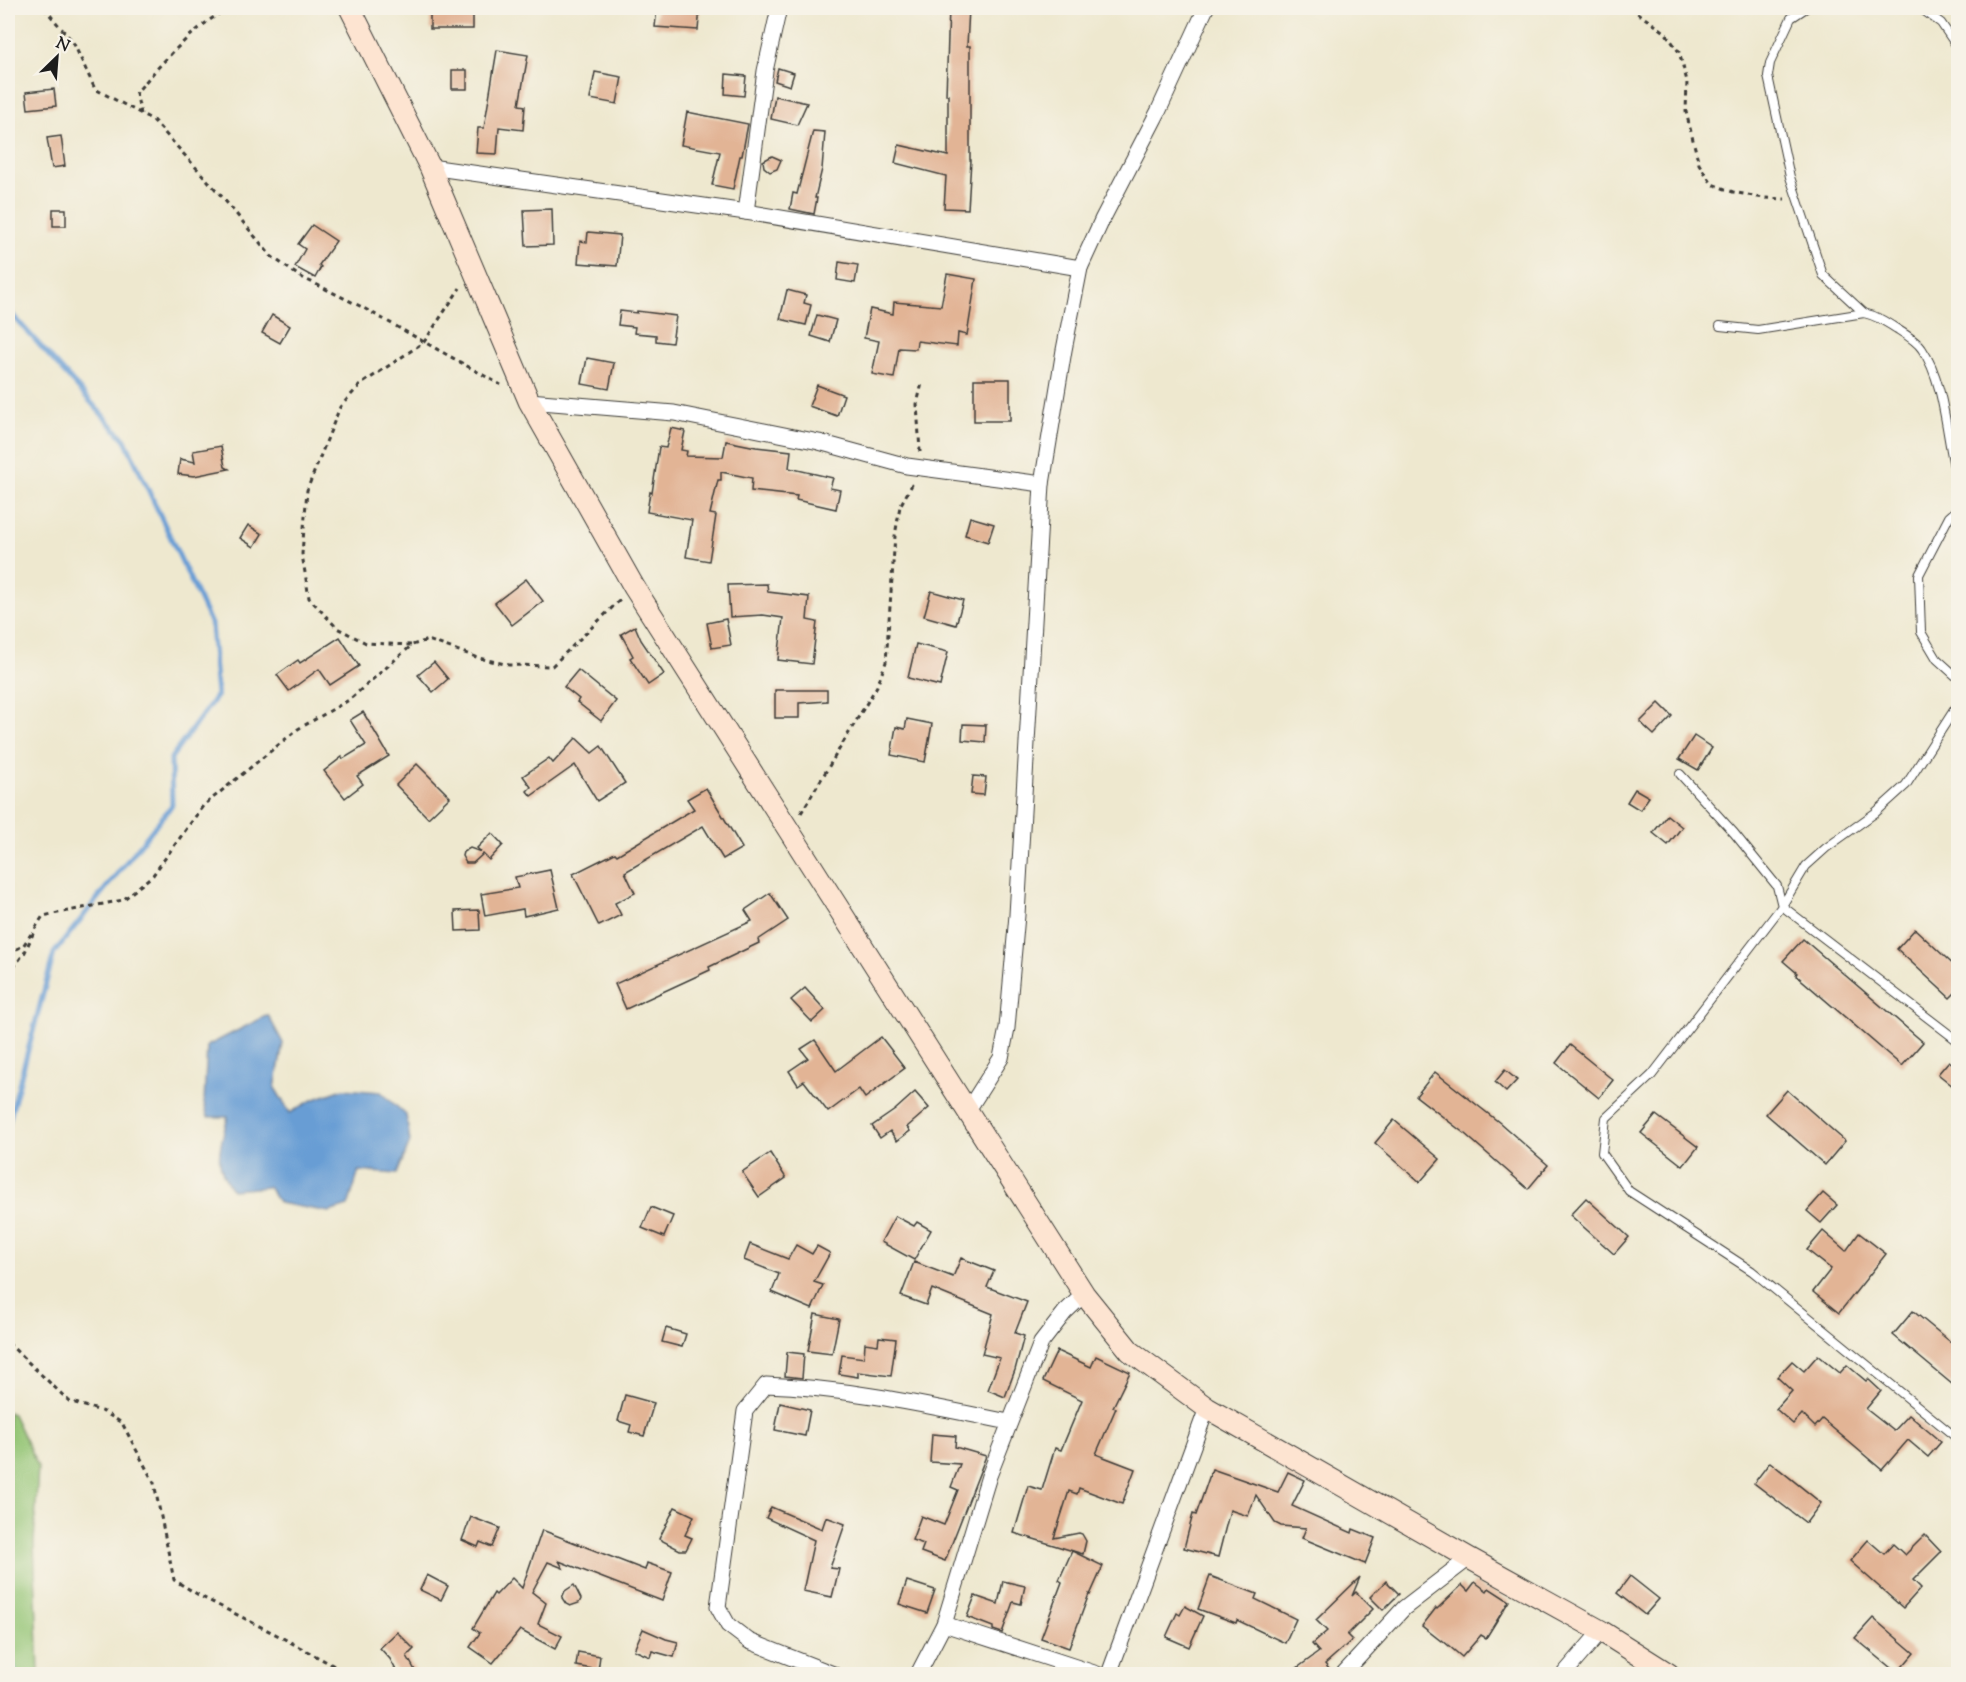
<svg xmlns="http://www.w3.org/2000/svg" width="1966" height="1682" font-family="'Sorts Mill Goudy',serif">
<style>
.green{fill:#93c473;stroke:#587048;stroke-width:1.5}
.water{fill:#689dd4;stroke:#425c78;stroke-width:1.5}
.lines{fill:none;stroke-linecap:round;stroke-linejoin:round}
.stream{stroke:#689dd4;stroke-width:5}
.building{fill:#e2b495}
.lane-casing{stroke:#3c3b37;stroke-width:10}
.street-casing{stroke:#3c3b37;stroke-width:17}
.secondary-casing{stroke:#3c3b37;stroke-width:23}
.path{stroke:#3c3b37;stroke-width:3;stroke-dasharray:4.5 4.5;stroke-linecap:butt}
.lane{stroke:#fff;stroke-width:8}
.street{stroke:#fff;stroke-width:15}
.secondary{stroke:#fde4d1;stroke-width:21}
</style>
<rect width="100%" height="100%" fill="#f7f3e8"/>
<filter id="ink" filterUnits="userSpaceOnUse"><feTurbulence type="fractalNoise" baseFrequency=".0167" numOctaves="2"/><feDisplacementMap in="SourceGraphic" scale="12" xChannelSelector="R" yChannelSelector="G"/><feConvolveMatrix kernelMatrix="1 2 1 2 8 2 1 2 1" color-interpolation-filters="sRGB"/></filter>
<filter id="wash" filterUnits="userSpaceOnUse"><feTurbulence type="fractalNoise" baseFrequency=".008" numOctaves="4" result="noise"/><feDisplacementMap in="SourceGraphic" scale="24" xChannelSelector="R" yChannelSelector="G"/><feGaussianBlur stdDeviation="1.35" result="paint"/><feColorMatrix in="noise" values="0 0 0 0 0 0 0 0 0 0 0 0 0 0 0 0 0 1.4 0 .05"/><feComposite in="paint" operator="in"/></filter>
<g filter="url(#wash)">
<rect width="100%" height="100%" fill="#eee8cf"/>
<polygon class="green" points="8,1412 13,1414 38,1467 34,1543 39,1674 8,1674"/>
<path class="water" d="M268 1015 283 1043 275 1088 290 1113 312 1100 343 1089 381 1092 406 1115 410 1142 397 1174 359 1171 348 1206 329 1212 279 1203 268 1187 232 1190C212 1161 220 1148 228 1117H208L204 1103 207 1046Z"/>
<g class="lines">
<g class="stream">
<polyline points="8,310 125,440 211,624 217,695 171,758 172,805 54,953 8,1125"/>
<polyline points="8,1646 15,1674"/>
</g>
</g>
<g id="blocks">
<g class="building">
<rect x="430" y="8" width="43" height="21"/>
<polygon points="657,8 700,8 698,30 655,27"/>
<polygon points="949,8 969,8 967,46 970,46 970,160 971,160 968,209 944,208 946,176 895,163 899,145 948,156 948,95 946,95"/>
<polygon points="497,50 528,55 519,105 525,106 523,130 499,127 497,154 476,153 478,128 484,128"/>
<polygon points="778,68 794,73 790,86 775,81"/>
<rect x="452" y="70" width="15" height="19"/>
<polygon points="595,72 622,77 617,104 590,99"/>
<polygon points="726,74 746,76 744,96 725,94"/>
<polygon points="54,89 56,106 28,109 26,92"/>
<polygon points="775,96 807,103 797,125 771,119"/>
<polygon points="687,112 748,124 742,156 740,156 733,189 712,185 720,152 681,145"/>
<polygon points="813,131 825,132 822,169 815,198 817,198 814,214 790,209 793,193 797,194"/>
<polygon points="61,136 65,166 52,168 47,138"/>
<polygon points="772,156 781,160 777,169 770,172 764,167 763,161"/>
<rect x="53" y="209" width="13" height="17"/>
<polygon points="552,209 553,245 526,246 524,210"/>
<polygon points="312,225 336,241 319,265 321,267 315,278 295,267 305,249 298,244"/>
<polygon points="588,232 620,235 617,266 578,263 580,241 587,242"/>
<polygon points="839,262 858,265 855,283 837,280"/>
<polygon points="947,274 976,279 967,335 958,333 957,346 917,341 916,349 899,348 894,378 872,374 879,341 864,338 870,309 893,314 894,302 941,306"/>
<polygon points="787,290 806,295 804,303 811,305 806,325 780,319"/>
<polygon points="620,311 637,313 637,311 676,316 672,343 656,341 656,335 634,333 635,327 618,325"/>
<polygon points="272,315 290,326 280,343 262,333"/>
<polygon points="817,315 836,320 830,342 811,336"/>
<polygon points="587,358 614,363 609,389 582,384"/>
<rect x="974" y="379" width="36" height="42"/>
<polygon points="817,385 844,395 837,416 809,406"/>
<polygon points="671,428 685,431 681,450 687,451 686,456 723,457 726,441 756,447 791,451 789,468 833,478 830,488 840,490 836,509 796,500 797,496 751,491 752,478 721,472 721,480 718,480 710,514 716,515 709,561 686,557 692,520 647,512 650,492 652,493 659,447 666,448"/>
<polygon points="221,446 225,467 229,469 194,476 178,474 180,459 195,462 193,451"/>
<polygon points="970,517 994,524 988,542 965,535"/>
<polygon points="248,525 262,534 254,547 240,538"/>
<polygon points="526,579 543,601 512,625 495,603"/>
<polygon points="767,584 768,592 809,597 807,620 817,622 812,664 778,660 783,618 763,615 730,617 728,585"/>
<polygon points="931,591 963,600 956,625 924,616"/>
<polygon points="726,619 731,645 712,648 707,623"/>
<polygon points="635,626 641,640 664,674 648,685 630,658 633,656 621,634"/>
<polygon points="340,637 359,666 330,685 319,669 289,691 277,675 298,660 300,663"/>
<polygon points="916,644 948,652 940,686 908,678"/>
<polygon points="434,662 448,679 433,692 418,675"/>
<polygon points="578,670 616,701 601,721 577,702 579,699 564,687"/>
<polygon points="775,690 827,690 827,701 799,703 799,718 775,718"/>
<polygon points="1659,703 1672,716 1654,735 1640,722"/>
<polygon points="363,712 389,756 357,776 363,784 345,798 324,771 342,757 343,759 366,745 350,720"/>
<polygon points="907,719 932,724 925,762 891,755 896,727 905,729"/>
<polygon points="963,724 986,725 985,742 962,740"/>
<polygon points="1694,736 1712,748 1698,770 1679,759"/>
<polygon points="576,738 592,753 601,746 625,783 597,801 575,765 531,796 527,791 531,787 523,776 549,758 553,763"/>
<polygon points="417,764 450,797 428,818 396,785"/>
<polygon points="973,776 986,777 984,795 971,794"/>
<polygon points="706,788 742,848 723,859 703,826 625,872 635,893 615,903 621,915 599,926 573,874 615,853 617,855 694,809 687,799"/>
<polygon points="1635,789 1649,797 1640,810 1627,802"/>
<polygon points="1667,815 1682,827 1668,845 1653,833"/>
<polygon points="492,833 503,845 489,860 483,854 473,863 466,863 462,856 463,852 470,848 481,852 477,848"/>
<polygon points="550,870 559,908 524,916 523,909 485,916 481,894 518,888 515,877"/>
<polygon points="770,893 788,920 758,940 759,943 709,967 710,970 626,1009 615,984 752,921 745,910"/>
<polygon points="479,910 480,930 456,931 455,911"/>
<polygon points="1915,929 1959,970 1959,989 1950,998 1897,949"/>
<polygon points="1803,939 1923,1042 1902,1066 1796,975 1797,973 1783,961"/>
<polygon points="805,988 825,1010 812,1022 791,1000"/>
<polygon points="881,1037 905,1068 865,1098 859,1089 828,1112 804,1081 798,1085 789,1071 808,1058 801,1049 815,1040 836,1071"/>
<polygon points="1570,1045 1613,1080 1599,1098 1556,1063"/>
<polygon points="1949,1061 1959,1069 1959,1091 1938,1074"/>
<polygon points="1505,1070 1517,1080 1506,1092 1495,1082"/>
<polygon points="1435,1072 1500,1123 1548,1165 1528,1189 1465,1134 1416,1096"/>
<polygon points="1787,1090 1845,1141 1825,1165 1766,1114"/>
<polygon points="915,1092 929,1108 907,1127 910,1131 897,1141 890,1131 880,1138 872,1126 895,1110"/>
<polygon points="1656,1115 1698,1147 1683,1166 1641,1133"/>
<polygon points="1394,1120 1440,1159 1420,1182 1375,1143"/>
<polygon points="770,1153 786,1178 759,1197 742,1172"/>
<polygon points="1823,1193 1837,1205 1821,1223 1807,1211"/>
<polygon points="1586,1198 1629,1237 1614,1254 1570,1215"/>
<polygon points="651,1207 673,1216 664,1237 642,1228"/>
<polygon points="895,1216 914,1226 917,1222 931,1230 914,1260 881,1242"/>
<polygon points="1823,1231 1846,1251 1859,1233 1886,1254 1839,1313 1813,1292 1831,1269 1807,1250"/>
<polygon points="750,1244 788,1259 796,1245 812,1254 817,1246 830,1253 814,1282 823,1285 812,1309 772,1292 779,1274 744,1260"/>
<polygon points="961,1258 994,1271 987,1287 1027,1302 1015,1333 1024,1336 1015,1370 1005,1397 988,1390 1000,1358 982,1354 993,1314 932,1289 926,1305 901,1296 914,1262 953,1277"/>
<polygon points="1913,1311 1959,1349 1959,1390 1893,1335"/>
<polygon points="815,1314 839,1319 832,1354 808,1351"/>
<polygon points="666,1328 686,1334 682,1347 662,1342"/>
<polygon points="879,1337 896,1339 891,1376 858,1372 858,1377 839,1374 842,1355 864,1358 865,1343 878,1345"/>
<polygon points="1057,1351 1091,1367 1096,1356 1130,1372 1113,1407 1116,1408 1096,1454 1135,1469 1122,1504 1079,1488 1077,1494 1069,1491 1054,1538 1079,1533 1082,1534 1086,1541 1083,1554 1014,1533 1028,1486 1042,1490 1055,1448 1061,1450 1082,1400 1043,1381"/>
<polygon points="787,1352 804,1354 802,1378 785,1376"/>
<polygon points="1818,1355 1840,1373 1847,1365 1866,1381 1868,1379 1881,1391 1866,1409 1894,1431 1909,1415 1941,1442 1928,1457 1908,1440 1882,1470 1822,1419 1815,1427 1802,1414 1793,1424 1776,1409 1792,1391 1777,1377 1792,1361 1804,1371"/>
<polygon points="625,1395 654,1403 644,1436 629,1432 631,1425 618,1421"/>
<polygon points="780,1403 810,1410 805,1436 775,1430"/>
<polygon points="932,1434 956,1436 955,1447 986,1456 945,1561 921,1552 924,1544 912,1540 921,1516 944,1525 958,1490 951,1487 960,1464 930,1462"/>
<polygon points="1770,1462 1821,1503 1806,1523 1754,1483"/>
<polygon points="1212,1469 1278,1492 1288,1472 1305,1480 1292,1506 1352,1533 1353,1529 1375,1538 1365,1564 1302,1538 1306,1528 1281,1526 1275,1523 1256,1495 1248,1516 1230,1510 1218,1557 1184,1548 1193,1514 1196,1515"/>
<polygon points="675,1507 694,1516 685,1535 692,1538 686,1550 680,1550 659,1539"/>
<polygon points="771,1507 822,1529 826,1517 845,1524 830,1568 839,1569 832,1597 803,1591 814,1540 766,1518"/>
<polygon points="471,1517 500,1528 492,1547 480,1542 478,1547 462,1540"/>
<polygon points="542,1530 645,1570 647,1563 672,1572 662,1601 559,1561 563,1568 548,1562 532,1592 546,1603 538,1624 562,1636 555,1649 520,1630 493,1663 470,1647 480,1633 473,1628 494,1593 496,1595 512,1578 522,1588"/>
<polygon points="1925,1535 1941,1552 1913,1580 1921,1588 1903,1608 1850,1561 1868,1540 1884,1554 1893,1544 1905,1555"/>
<polygon points="1072,1551 1103,1566 1090,1595 1089,1594 1069,1648 1041,1638 1062,1582 1059,1580"/>
<polygon points="427,1575 448,1586 441,1600 420,1590"/>
<polygon points="1210,1576 1257,1594 1255,1599 1296,1619 1285,1643 1237,1620 1236,1623 1198,1609"/>
<polygon points="1630,1576 1659,1599 1645,1615 1617,1593"/>
<polygon points="1360,1577 1352,1596 1356,1592 1373,1609 1347,1635 1352,1640 1325,1664 1333,1674 1289,1674 1319,1652 1312,1644 1327,1631 1316,1620"/>
<polygon points="907,1581 935,1590 927,1613 899,1604"/>
<polygon points="1003,1581 1025,1586 1021,1604 1013,1602 1002,1633 993,1630 993,1627 967,1617 975,1596 998,1604"/>
<polygon points="1386,1581 1399,1594 1383,1610 1370,1597"/>
<polygon points="1475,1582 1487,1591 1489,1588 1509,1601 1486,1638 1481,1635 1462,1657 1442,1640 1441,1641 1422,1626 1436,1608 1437,1609 1462,1585 1468,1591"/>
<polygon points="574,1585 581,1599 579,1603 570,1606 566,1604 562,1598 565,1591"/>
<polygon points="1185,1606 1203,1616 1189,1647 1166,1637 1177,1613 1180,1615"/>
<polygon points="1873,1618 1914,1653 1897,1673 1855,1638"/>
<polygon points="643,1629 666,1639 678,1642 674,1657 652,1651 650,1657 634,1650"/>
<polygon points="397,1632 414,1649 407,1656 417,1674 398,1674 390,1659 380,1648"/>
<polygon points="578,1652 600,1656 598,1670 576,1666"/>
</g>
</g>
</g>
<g filter="url(#ink)">
<use href="#blocks" fill-opacity="0" stroke="#3c3b37" stroke-width="1.5"/>
<g class="lines">
<g class="lane-casing">
<g id="lane">
<polyline points="1806,8 1791,18 1770,63 1768,76 1790,177 1823,275 1864,313"/>
<polyline points="1920,8 1941,23 1958,48"/>
<path d="M1720 326 1758 330 1864 313C1877 316 1886 322 1897 329 1905 334 1917 341 1922 349 1946 384 1946 441 1958 483"/>
<polyline points="1958,509 1949,517 1919,575 1921,632 1937,659 1958,678"/>
<polyline points="1958,704 1906,785 1875,813 1826,848 1806,866 1782,906 1652,1075 1606,1118 1602,1153 1629,1191 1752,1271 1958,1439"/>
<polyline points="1680,774 1734,833 1777,886 1782,906 1958,1041"/>
</g>
</g>
<g class="street-casing">
<g id="street">
<polyline points="430,167 746,212 1080,268"/>
<polyline points="746,212 765,71 779,8"/>
<polyline points="529,401 674,413 819,442 907,466 1042,484"/>
<polyline points="968,1110 1001,1058 1007,1028 1017,915 1042,484 1064,350 1080,268 1102,220 1158,112 1206,8"/>
<polyline points="944,1624 1097,1674"/>
<path d="M833 1674 749 1641 728 1625 718 1607 745 1411 766 1385C849 1388 929 1406 1009 1422"/>
<polyline points="918,1674 944,1624 989,1476 1041,1343 1065,1312 1084,1294"/>
<polyline points="1109,1674 1207,1408"/>
<polyline points="1343,1674 1404,1608 1469,1558"/>
<polyline points="1564,1674 1601,1631"/>
</g>
</g>
<g class="secondary-casing">
<polyline id="secondary" points="350,8 430,167 529,401 634,587 1084,1294 1130,1351 1207,1408 1469,1558 1601,1631 1669,1674"/>
</g>
<g class="path">
<polyline points="44,8 73,42 95,89 153,120 218,192 271,256 299,276 360,306 501,385"/>
<polyline points="1630,8 1665,32 1679,52 1687,81 1686,112 1699,164 1712,184 1733,192 1763,198 1785,199"/>
<path d="M141 114 136 93C164 60 191 30 228 8"/>
<polyline points="920,452 917,404 922,383"/>
<polyline points="411,645 366,643 337,628 309,598 302,554 307,490 340,407 360,385 424,342 460,288"/>
<polyline points="801,813 877,686 886,662 895,536 900,506 913,483"/>
<polyline points="8,953 23,946 31,934"/>
<polyline points="8,975 25,952 36,927 43,916 123,900 153,875 203,806 298,729 349,700 412,645 428,640 479,658 509,665 552,666 620,600"/>
<polyline points="8,1343 69,1401 104,1412 122,1423 154,1483 174,1580 202,1597 279,1636 349,1674"/>
</g>
<use href="#lane" class="lane"/>
<use href="#street" class="street"/>
<use href="#secondary" class="secondary"/>
</g>
</g>
<rect width="1966" height="1682" fill="none" stroke="#f7f3e8" stroke-width="30"/>
<g transform="translate(57 57) rotate(25)" stroke="#f7f3e8" stroke-width="4.5" paint-order="stroke">
<path d="M0-4.5L10 22L0 15L-10 22Z" fill="#1c1c1c"/>
<text y="-9" font-size="16" font-weight="bold" text-anchor="middle" fill="#1c1c1c">N</text>
</g>
</svg>
